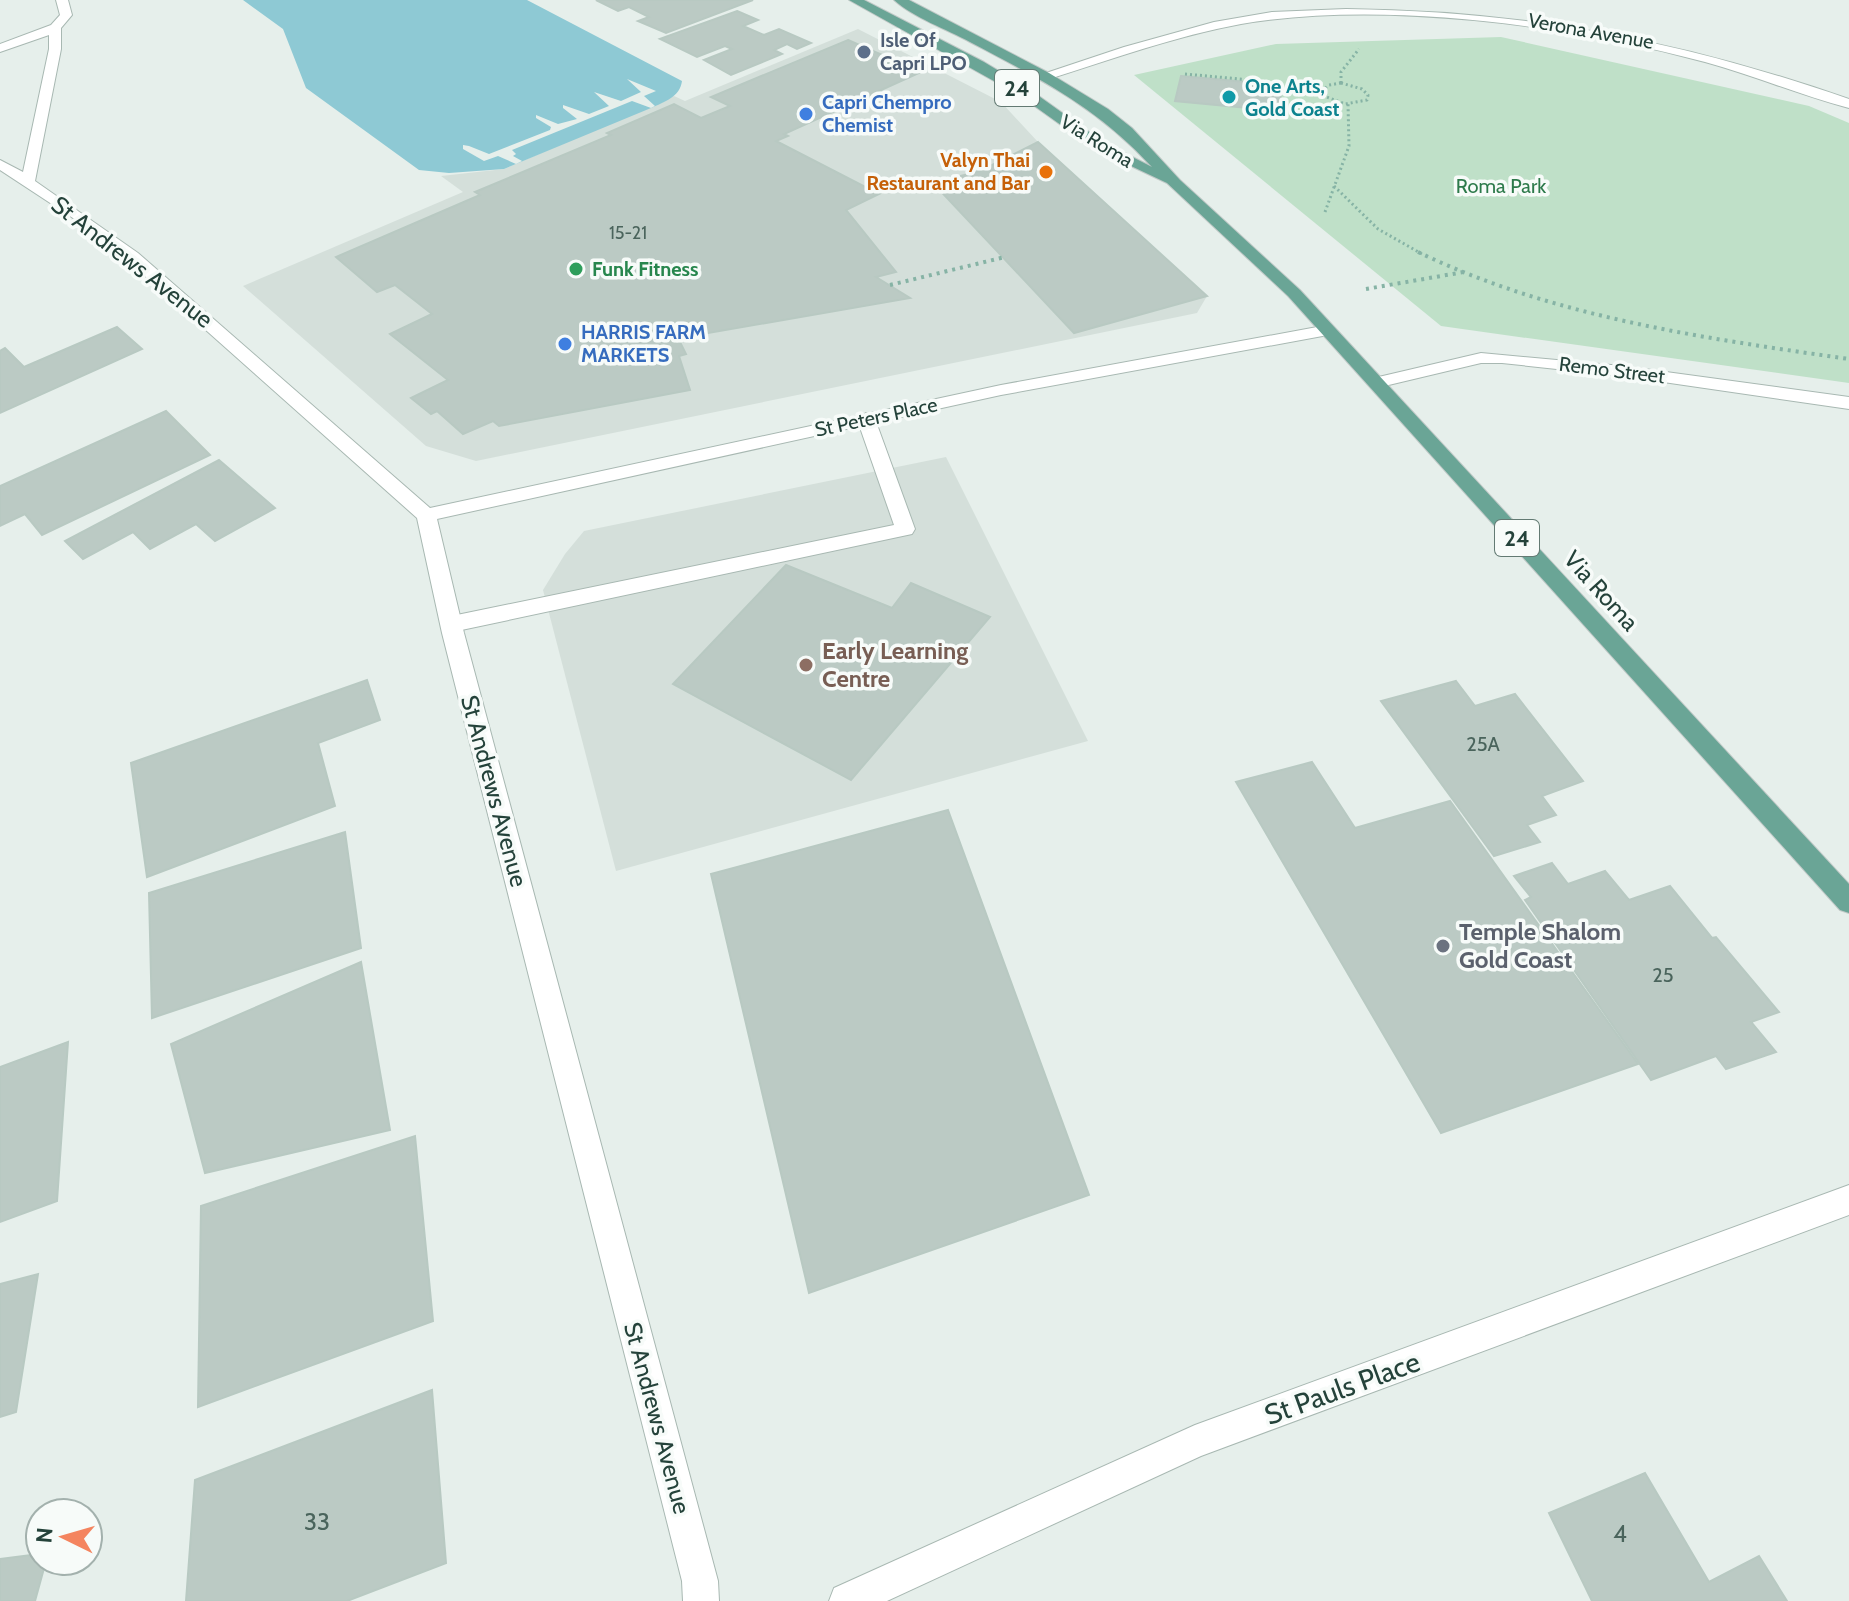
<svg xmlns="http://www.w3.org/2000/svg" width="1849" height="1601" font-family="Cabin,sans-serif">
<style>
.built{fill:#d4dfda}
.green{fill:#bfe0c8}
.water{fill:#8ec9d4}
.pier{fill:#e6efeb}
.building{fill:#bbcac4;stroke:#b8c9c2;stroke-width:2}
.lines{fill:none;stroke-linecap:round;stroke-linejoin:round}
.lane-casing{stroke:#a8b8b2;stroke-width:2}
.street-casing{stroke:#a8b8b2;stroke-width:2}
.primary-casing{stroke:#c2cac8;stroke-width:2}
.path-far1{stroke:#86b3a5;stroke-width:3;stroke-dasharray:2 3;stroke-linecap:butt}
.path{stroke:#86b3a5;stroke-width:4;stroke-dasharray:3 5;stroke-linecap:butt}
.lane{fill:#fff;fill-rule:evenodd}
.street{fill:#fff;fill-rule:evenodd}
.primary{fill:#6aa596;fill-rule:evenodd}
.service-dot{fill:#5c6f8a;stroke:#f7fbf9;stroke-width:3}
.culture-dot{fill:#0f9aa8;stroke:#f7fbf9;stroke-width:3}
.shop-dot{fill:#3f7fe0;stroke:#f7fbf9;stroke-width:3}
.food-dot{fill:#e8710a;stroke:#f7fbf9;stroke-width:3}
.leisure-dot{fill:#2e9e5b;stroke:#f7fbf9;stroke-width:3}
.education-dot{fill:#8d6e63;stroke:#f7fbf9;stroke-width:3}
.worship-dot{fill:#6b7280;stroke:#f7fbf9;stroke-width:3}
.labels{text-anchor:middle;stroke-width:7;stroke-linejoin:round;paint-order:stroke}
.far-number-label{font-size:18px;fill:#4a645c}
.far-street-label{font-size:20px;fill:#24423a;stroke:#f7fbf9}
.far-service-label{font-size:20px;font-weight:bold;fill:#4e5e75;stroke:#f7fbf9;text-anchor:start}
.far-culture-label{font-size:20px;font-weight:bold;fill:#0d838f;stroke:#f7fbf9;text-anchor:start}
.far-shop-label{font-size:20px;font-weight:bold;fill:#366cbe;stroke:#f7fbf9;text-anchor:start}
.far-food-label{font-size:20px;font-weight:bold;fill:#c56008;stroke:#f7fbf9;text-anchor:end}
.far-park-label{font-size:20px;fill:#2d7a4b;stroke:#f7fbf9}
.far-leisure-label{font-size:20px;font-weight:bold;fill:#27864d;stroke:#f7fbf9;text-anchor:start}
.number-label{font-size:20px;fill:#4a645c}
.shield{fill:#f7fbf9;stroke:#637a73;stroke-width:2}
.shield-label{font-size:22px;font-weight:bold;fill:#24423a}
.street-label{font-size:24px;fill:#24423a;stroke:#f7fbf9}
.education-label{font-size:24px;font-weight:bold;fill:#785e54;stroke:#f7fbf9;text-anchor:start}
.worship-label{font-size:24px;font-weight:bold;fill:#5b616d;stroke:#f7fbf9;text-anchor:start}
.near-number-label{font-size:24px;fill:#4a645c}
.near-street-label{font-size:28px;fill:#24423a;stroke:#f7fbf9}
</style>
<rect width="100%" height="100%" fill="#e6efeb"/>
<g class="built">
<polygon points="858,29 1001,102 1038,142 1207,296 1197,313 476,461 426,446 243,286 463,192 441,176 504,169 674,96 685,101"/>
<polygon points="946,457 1088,741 616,871 543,590 565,554 584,531"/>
</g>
<polygon class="green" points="1501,37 1809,106 1849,123 1849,383 1441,326 1134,75 1276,44"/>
<path class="water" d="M243 0H527L682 81C680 97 664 102 651 108L504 169 449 173 419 170 306 88 283 29Z"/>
<polygon class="pier" points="627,79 656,91 644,96 655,106 651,108 632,101 512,150 516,154 513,156 522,161 516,164 498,156 484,161 463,149 463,145 469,146 489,154 550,130 551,127 536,118 536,115 558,124 577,119 563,108 563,105 589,114 609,106 594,92 621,101 641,92"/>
<g class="building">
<polygon points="596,0 753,0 666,33 638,21 649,17 629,7 618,11"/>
<polygon points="737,11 758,20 743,26 764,35 779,29 811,43 797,49 787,44 774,50 782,54 731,75 704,60 732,49 725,46 697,57 660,39"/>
<polygon points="848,40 921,72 784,134 788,136 776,141 879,194 846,210 896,272 876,277 910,298 691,336 673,328 686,354 679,356 690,390 499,426 493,421 463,434 437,411 431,414 411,398 448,380 390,334 432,314 395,285 377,292 336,257 480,195 475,192 611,135 607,133 674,104 701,118 730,106 711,97"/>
<polygon points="1181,76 1258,83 1258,91 1281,93 1280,111 1175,101"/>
<polygon points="1038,142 1207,296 1074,333 933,183 980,171"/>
<polygon points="117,327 142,349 0,413 0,351 5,348 24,367"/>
<polygon points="166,411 210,455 42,535 25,514 0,526 0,486"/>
<polygon points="219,460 275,508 215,541 196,524 150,549 133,532 83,559 65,541"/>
<polygon points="786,565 892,608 911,583 990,617 851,780 673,684"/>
<polygon points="367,680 380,720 318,743 335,806 147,877 131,763"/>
<polygon points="1456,681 1475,706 1515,694 1583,781 1542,796 1556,815 1527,825 1540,842 1494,856 1381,701"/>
<polygon points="1312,762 1355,828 1450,801 1638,1064 1441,1133 1236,782"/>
<polygon points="948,810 1089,1195 809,1293 711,874"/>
<polygon points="345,832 361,948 152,1018 149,893"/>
<polygon points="1552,863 1568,884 1605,871 1629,900 1670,886 1712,938 1716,937 1779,1012 1751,1022 1776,1052 1726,1069 1716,1056 1651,1080 1525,900 1531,897 1514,876"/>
<polygon points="361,962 390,1130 205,1173 171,1044"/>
<polygon points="68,1042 57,1201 0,1222 0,1067"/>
<polygon points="415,1136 433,1321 198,1407 201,1206"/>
<polygon points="38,1274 16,1412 0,1417 0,1284"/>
<polygon points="432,1390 446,1563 347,1601 186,1601 195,1480"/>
<polygon points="1645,1473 1709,1582 1759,1556 1787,1601 1592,1601 1549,1513"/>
<polygon points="40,1554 40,1561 46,1561 35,1601 0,1601 0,1559"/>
</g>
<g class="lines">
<g class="lane-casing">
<polygon id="lane" points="866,413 875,419 915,529 912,534 452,632 444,630 441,624 444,618 452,616 894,525 857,419"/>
</g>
<g class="street-casing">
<g id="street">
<polygon points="56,0 68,0 72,15 61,28 61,49 35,181 138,253 430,508 1001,385 1328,325 1336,330 1328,335 1001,395 437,519 464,633 718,1581 719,1601 683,1601 682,1581 442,633 417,518 126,259 73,218 0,170 0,160 23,172 49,49 49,35 0,52 0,44 51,25 60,15"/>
<path d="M1346 9C1526 11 1679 40 1849 99V108C1800 95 1753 75 1705 62 1568 25 1381 0 1241 24 1176 36 1112 59 1049 79L1037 76 1124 47 1214 22 1272 12Z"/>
<polygon points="1481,353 1622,366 1849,397 1849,409 1622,376 1502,363 1481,363 1376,388 1367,383 1370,379"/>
<polygon points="1849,1185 1849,1215 1201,1456 887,1601 829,1601 834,1588 1195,1425"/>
</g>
</g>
<g class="primary-casing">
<path id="primary" d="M849 0H864L984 62 1029 89 1103 142 1152 167C1097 107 1040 79 970 42 946 29 914 18 894 0H909L1049 73 1108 109 1132 128 1180 180 1300 290 1849 884V913L1840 910 1288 296 1167 183 1093 148 1019 95Z"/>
</g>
<g class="path-far1">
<polyline points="1185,74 1251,80"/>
<polyline points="1341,83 1341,72 1359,49"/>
<polygon points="1341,83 1362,89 1368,95 1367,100 1345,104 1324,96 1322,91 1329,85"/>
<polyline points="1334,186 1378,229 1422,254"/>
<polyline points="1325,212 1349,146 1348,104"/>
</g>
<g class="path">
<path d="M1418 252C1553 317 1702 338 1849 359"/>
<polyline points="890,285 1005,257"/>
<polyline points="1366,289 1464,272"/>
</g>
<use href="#lane" class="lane"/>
<use href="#street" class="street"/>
<use href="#primary" class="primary"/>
</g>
<circle class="service-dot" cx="864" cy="52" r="8"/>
<circle class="culture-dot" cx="1229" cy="97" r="8"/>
<g class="shop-dot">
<circle cx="806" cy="114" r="8"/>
<circle cx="565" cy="344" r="8"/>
</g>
<circle class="food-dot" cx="1046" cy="172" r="8"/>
<circle class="leisure-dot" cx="576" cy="269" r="8"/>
<circle class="education-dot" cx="806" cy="665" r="8"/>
<circle class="worship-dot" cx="1443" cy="946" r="8"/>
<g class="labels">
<g class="far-number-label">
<text x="628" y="239">15-21</text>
</g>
<g class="far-street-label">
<text transform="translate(1591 31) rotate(10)" y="7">Verona Avenue</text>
<text transform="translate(1097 141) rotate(32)" y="7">Via Roma</text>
<text transform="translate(1612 370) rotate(7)" y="7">Remo Street</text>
<text transform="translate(876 417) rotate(-12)" y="7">St Peters Place</text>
</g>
<g class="far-service-label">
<text x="880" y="47">Isle Of<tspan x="880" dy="23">Capri LPO</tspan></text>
</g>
<g class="far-culture-label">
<text x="1245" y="93">One Arts,<tspan x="1245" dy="23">Gold Coast</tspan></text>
</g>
<g class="far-shop-label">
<text x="822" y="109">Capri Chempro<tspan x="822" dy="23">Chemist</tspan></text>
<text x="581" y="339">HARRIS FARM<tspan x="581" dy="23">MARKETS</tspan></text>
</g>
<g class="far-food-label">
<text x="1030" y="167">Valyn Thai<tspan x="1030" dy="23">Restaurant and Bar</tspan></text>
</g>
<g class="far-park-label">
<text x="1501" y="193">Roma Park</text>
</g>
<g class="far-leisure-label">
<text x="592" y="276">Funk Fitness</text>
</g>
<g class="number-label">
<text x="1483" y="751">25A</text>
<text x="1663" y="982">25</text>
</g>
<g class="shield">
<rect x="995" y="70" width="44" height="36" rx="6"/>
<rect x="1495" y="520" width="44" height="36" rx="6"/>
</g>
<g class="shield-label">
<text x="1017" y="96">24</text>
<text x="1517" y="546">24</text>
</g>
<g class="street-label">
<text transform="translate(132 262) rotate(38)" y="8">St Andrews Avenue</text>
<text transform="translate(1601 591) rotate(48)" y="8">Via Roma</text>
<text transform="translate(494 791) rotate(75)" y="8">St Andrews Avenue</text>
<text transform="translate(657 1418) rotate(75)" y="8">St Andrews Avenue</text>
</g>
<g class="education-label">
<text x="822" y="659">Early Learning<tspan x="822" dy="28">Centre</tspan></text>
</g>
<g class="worship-label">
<text x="1459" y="940">Temple Shalom<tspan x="1459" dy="28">Gold Coast</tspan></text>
</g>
<g class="near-number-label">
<text x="317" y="1530">33</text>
<text x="1620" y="1542">4</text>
</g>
<g class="near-street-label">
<text transform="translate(1342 1388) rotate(-20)" y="10">St Pauls Place</text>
</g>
</g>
<g transform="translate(64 1537) rotate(275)"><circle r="38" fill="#f7fbf9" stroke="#a3b1ad" stroke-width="2"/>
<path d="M0-6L14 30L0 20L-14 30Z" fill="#f4845f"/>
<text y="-12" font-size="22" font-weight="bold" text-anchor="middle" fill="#24423a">N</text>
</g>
</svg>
